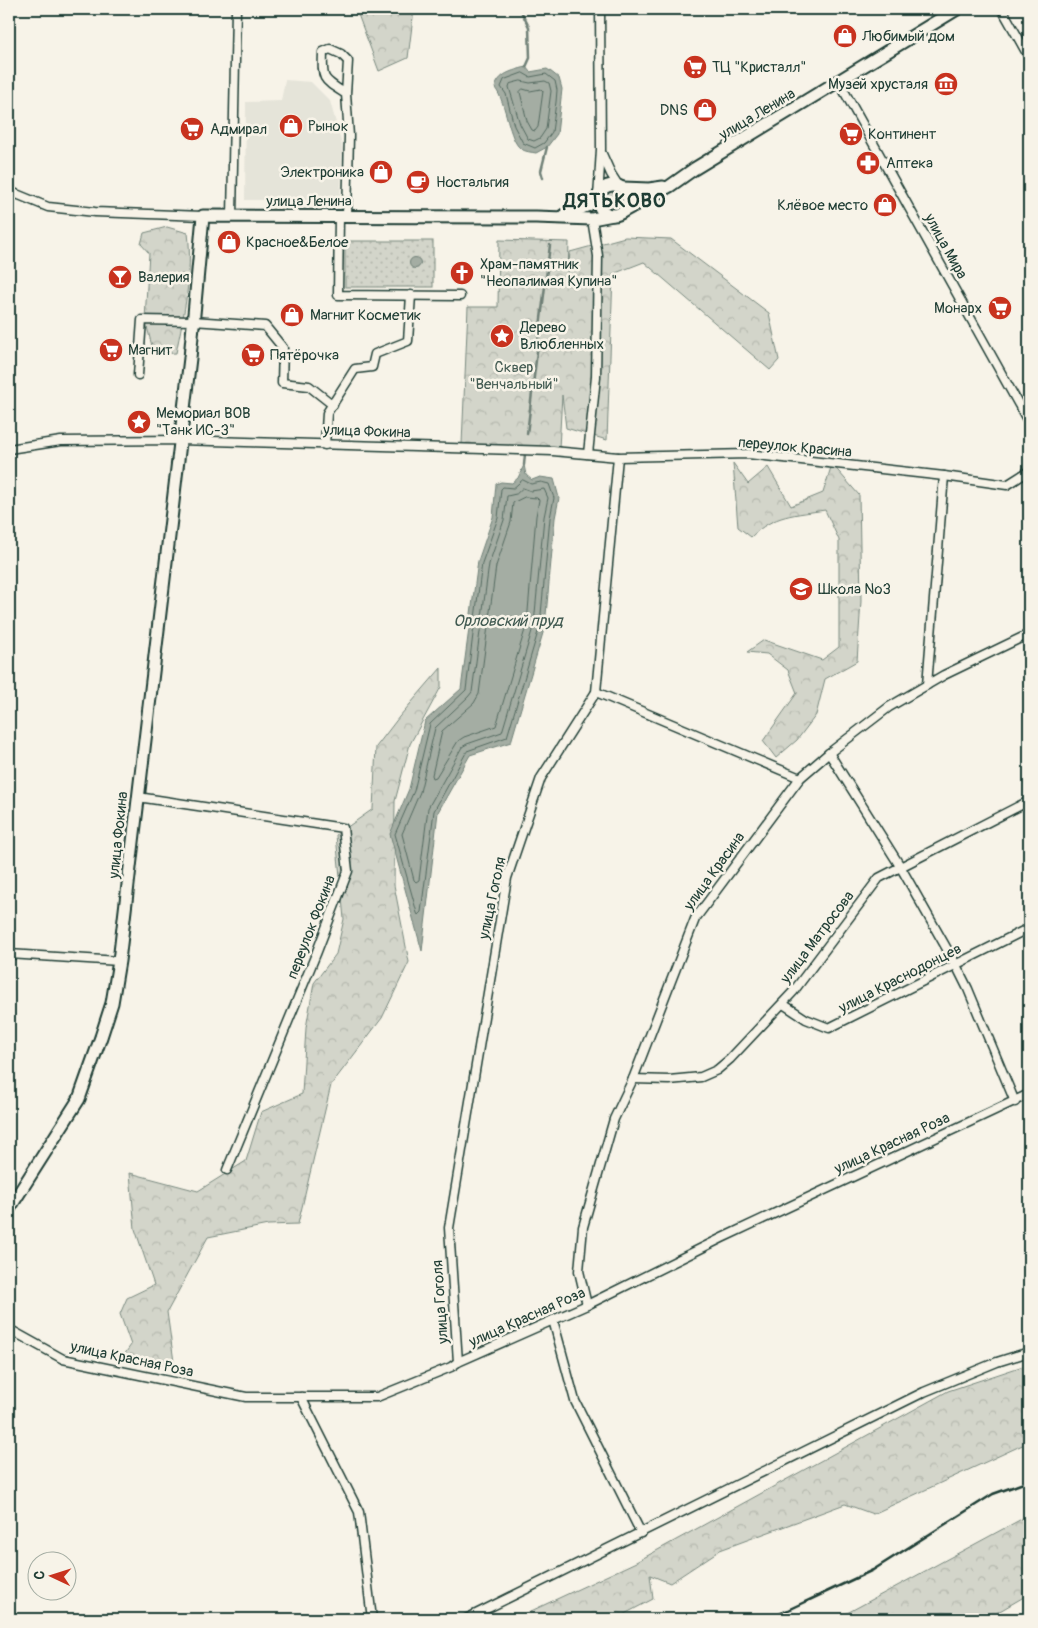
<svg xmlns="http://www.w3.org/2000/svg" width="1038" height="1628" font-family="Pangolin,sans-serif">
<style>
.built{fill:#e5e4d9}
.grass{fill:url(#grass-dots);stroke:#79897f}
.forest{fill:url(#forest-crowns);stroke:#79897f}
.water{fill:#a4ada3;stroke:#6f8077}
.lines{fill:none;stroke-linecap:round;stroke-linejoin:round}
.shore{stroke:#546a60;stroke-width:1}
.stream{stroke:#6f8077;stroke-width:2.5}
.minor-casing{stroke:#1f3d34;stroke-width:11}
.secondary-casing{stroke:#1f3d34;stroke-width:15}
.minor{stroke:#f7f3e8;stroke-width:8}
.secondary{stroke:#f7f3e8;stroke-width:11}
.rail{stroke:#1f3d34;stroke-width:2.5}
.labels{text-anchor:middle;stroke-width:5;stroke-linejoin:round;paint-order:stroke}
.poi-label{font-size:15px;fill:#1f3d34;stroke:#f7f3e8;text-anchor:start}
.street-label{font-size:15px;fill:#1f3d34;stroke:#f7f3e8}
.park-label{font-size:15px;fill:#435b52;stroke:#f7f3e8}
.water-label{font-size:16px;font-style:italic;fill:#405950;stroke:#f7f3e8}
.district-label{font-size:20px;font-weight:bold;letter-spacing:1px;fill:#1f3d34;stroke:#f7f3e8}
</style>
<defs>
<pattern id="grass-dots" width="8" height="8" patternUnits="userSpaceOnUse" patternTransform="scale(1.25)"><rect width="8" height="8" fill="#d3d5ca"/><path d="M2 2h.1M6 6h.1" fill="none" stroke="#b5b8ae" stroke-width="1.8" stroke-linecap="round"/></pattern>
<pattern id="forest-crowns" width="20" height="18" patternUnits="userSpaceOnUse" patternTransform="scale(1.25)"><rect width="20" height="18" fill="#d3d5ca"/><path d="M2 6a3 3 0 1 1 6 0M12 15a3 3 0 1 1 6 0" fill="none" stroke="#b5b8ae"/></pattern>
</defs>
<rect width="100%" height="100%" fill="#f7f3e8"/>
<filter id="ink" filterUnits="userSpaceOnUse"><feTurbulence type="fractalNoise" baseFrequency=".02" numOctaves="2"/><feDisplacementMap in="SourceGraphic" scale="10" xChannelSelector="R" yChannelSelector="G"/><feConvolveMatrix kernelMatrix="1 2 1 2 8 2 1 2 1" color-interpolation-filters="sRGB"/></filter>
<g filter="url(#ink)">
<polygon class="built" points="285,80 311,82 330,101 343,149 340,200 245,200 246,102 281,101"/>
<g class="grass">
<circle cx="614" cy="200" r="9"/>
<rect x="345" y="241" width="88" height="46"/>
</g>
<g class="forest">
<polygon points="356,9 414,9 408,58 379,71"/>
<path d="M167 227 188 233C193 273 184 314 176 353L154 354 145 319 149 253 141 244 144 233Z"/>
<polygon points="625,237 671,239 769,313 779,360 770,370 644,262 613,274 607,440 566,428 562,395 559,448 462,444 468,307 498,307 499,240 569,242 568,274 570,252"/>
<path d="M733 463 748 484 768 467 791 506 823 493 832 464 859 495 861 601 857 661 825 679 816 715 797 740 776 758 763 741 797 693 788 670 767 654 747 652 764 640 822 660 839 647V540L825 510C795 515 774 514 751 537L738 527Z"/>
<polygon points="441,668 441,687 410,744 395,801 394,885 409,962 382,1018 331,1085 298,1224 268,1225 208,1237 167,1312 175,1369 124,1355 131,1345 120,1314 127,1298 154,1285 135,1229 130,1173 198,1191 246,1161 261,1112 302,1094 306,1028 314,983 336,954 344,919 336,835 373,809 376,747 399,717"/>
<polygon points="1029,1364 1029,1442 873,1514 845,1504 720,1550 670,1583 650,1575 653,1599 615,1619 514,1619 636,1562 948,1391"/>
<polygon points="1029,1515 1029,1594 986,1619 836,1619"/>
</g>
<g class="water">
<path d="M526 67 530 72 547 69 550 71 559 78 562 89 557 134 547 147 536 153C531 152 526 152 521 149 508 139 507 103 495 88 499 73 512 71 526 67Z"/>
<circle cx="415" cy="263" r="5.5"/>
<polygon points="524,465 526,475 532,480 540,477 554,479 559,498 555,518 545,626 511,742 470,755 438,812 422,951 390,834 409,789 425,721 461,689 478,561 493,517 496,484 501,482 512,483 518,478"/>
</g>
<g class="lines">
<g class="shore">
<polygon points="523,73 530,77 546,74 555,81 557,90 556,102 552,132 544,143 535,148 523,143 514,126 506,94 501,87 504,80"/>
<polygon points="521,81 530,83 545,81 549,83 551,91 546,129 540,138 534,141 528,139 520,124 509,87 510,84"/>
<polygon points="523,89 530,91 541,89 543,91 538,127 535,131 532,130 527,121 520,92"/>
<polygon points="523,480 531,484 541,482 549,484 554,498 550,518 540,625 507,737 467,751 434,811 421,912 418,915 417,913 395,834 414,791 430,724 466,690 482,563 498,518 501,489 503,487 513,488"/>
<polygon points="523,488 531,491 544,489 548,498 544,517 534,624 502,732 467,744 462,747 428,808 419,880 416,882 414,880 402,834 420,792 435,728 468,697 472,692 489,564 504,520 507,496 516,494"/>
<polygon points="525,497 537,498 539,500 536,516 527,623 496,726 464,737 458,741 436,777 433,778 432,775 442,731 474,703 479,694 496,566 511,522 513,503"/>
</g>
<g class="stream">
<polyline points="520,9 529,27 530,58 526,67"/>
<polyline points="543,178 541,171 547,147"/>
<polyline points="527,434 550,245"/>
<polyline points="524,465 525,454"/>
</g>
<g class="minor-casing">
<g id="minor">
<polyline points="1002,9 1029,57"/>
<polyline points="839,82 1029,423"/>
<path d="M346 94C322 79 322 80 323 52L330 49 341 54 348 61 346 94 349 136 347 216"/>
<polyline points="602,154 611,174 618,185"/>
<polyline points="9,191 48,207 95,212 203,216"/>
<polyline points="598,198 601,149 600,9"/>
<polyline points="232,216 236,9"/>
<polyline points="339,216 338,295 460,296"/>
<polyline points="138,375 142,320 193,321 265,326 283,348 282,383 309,386 333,405"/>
<polyline points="325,445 327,413 355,369 372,367 375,354 408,341 411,295"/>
<polyline points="9,449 61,441 180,440 553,451 618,457 748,454 944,476 1007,485 1029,471"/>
<polyline points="588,454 596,377 598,256 592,219"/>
<polyline points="927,685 944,476"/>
<polyline points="596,692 800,778"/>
<polyline points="829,753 900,866 956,965 968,989 1015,1102"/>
<polyline points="138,797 343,828 348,871 316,954 227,1170"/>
<polyline points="9,954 119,961"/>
<polyline points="783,1004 806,1019 829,1028 1029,928"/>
<polyline points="633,1079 669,1080 701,1077 717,1070 730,1059 793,992 879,878 1029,801"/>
<polyline points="587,1305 579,1271 583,1227 614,1119 633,1079 695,919 800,778 829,753 889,707 944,675 1029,634"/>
<polyline points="553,1320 575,1401 641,1533"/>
<polyline points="9,1329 63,1359 246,1397 377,1397 451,1367 458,1362 587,1305 722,1238 1029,1094"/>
<polyline points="458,1362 449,1228 507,878 541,778 596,692 618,457"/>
<polyline points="301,1397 359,1512 372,1619"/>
<polyline points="466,1619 924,1392 997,1362 1029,1352"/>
</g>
</g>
<g class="secondary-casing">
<g id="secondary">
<circle cx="613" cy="200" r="15"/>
<polyline points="623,188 649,189 663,187"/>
<polyline points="622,212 670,186 694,169 957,9"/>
<polyline points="564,215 587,206 598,198"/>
<polyline points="9,1209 79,1099 101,1037 112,1003 119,961 190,358 203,216 536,217 592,219 613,215"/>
</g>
</g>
<use href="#minor" class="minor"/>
<use href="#secondary" class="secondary"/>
<polyline class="rail" points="769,1619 873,1570 993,1494 1029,1481"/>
</g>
</g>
<defs>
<g id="shop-disc" transform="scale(1.25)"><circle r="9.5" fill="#c8321e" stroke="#f7f3e8"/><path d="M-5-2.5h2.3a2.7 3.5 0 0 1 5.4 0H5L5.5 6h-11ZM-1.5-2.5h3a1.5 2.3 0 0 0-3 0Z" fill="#fff"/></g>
<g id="supermarket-disc" transform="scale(1.25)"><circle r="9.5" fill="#c8321e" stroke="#f7f3e8"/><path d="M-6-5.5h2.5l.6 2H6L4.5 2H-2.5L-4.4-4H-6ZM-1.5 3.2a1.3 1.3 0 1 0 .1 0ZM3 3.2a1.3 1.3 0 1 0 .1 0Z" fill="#fff"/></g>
<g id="museum-disc" transform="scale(1.25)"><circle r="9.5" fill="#c8321e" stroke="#f7f3e8"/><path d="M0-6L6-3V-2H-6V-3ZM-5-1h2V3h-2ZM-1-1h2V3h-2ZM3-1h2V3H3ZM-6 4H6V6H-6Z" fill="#fff"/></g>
<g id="pharmacy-disc" transform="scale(1.25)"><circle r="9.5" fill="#c8321e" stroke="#f7f3e8"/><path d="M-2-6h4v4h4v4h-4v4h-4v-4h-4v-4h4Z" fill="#fff"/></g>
<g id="cafe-disc" transform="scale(1.25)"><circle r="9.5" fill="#c8321e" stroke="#f7f3e8"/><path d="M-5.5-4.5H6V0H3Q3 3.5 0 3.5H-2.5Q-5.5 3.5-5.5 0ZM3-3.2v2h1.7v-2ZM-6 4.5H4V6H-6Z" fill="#fff"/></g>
<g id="church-disc" transform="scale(1.25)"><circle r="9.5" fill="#c8321e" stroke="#f7f3e8"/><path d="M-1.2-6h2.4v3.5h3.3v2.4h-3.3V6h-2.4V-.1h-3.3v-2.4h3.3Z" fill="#fff"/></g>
<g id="bar-disc" transform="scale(1.25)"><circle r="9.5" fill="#c8321e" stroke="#f7f3e8"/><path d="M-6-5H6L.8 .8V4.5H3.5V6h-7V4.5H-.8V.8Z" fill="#fff"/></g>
<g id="sight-disc" transform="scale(1.25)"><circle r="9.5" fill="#c8321e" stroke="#f7f3e8"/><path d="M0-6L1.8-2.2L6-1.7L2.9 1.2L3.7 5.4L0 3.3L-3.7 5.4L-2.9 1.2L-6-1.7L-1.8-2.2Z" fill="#fff"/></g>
<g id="school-disc" transform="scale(1.25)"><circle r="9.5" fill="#c8321e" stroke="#f7f3e8"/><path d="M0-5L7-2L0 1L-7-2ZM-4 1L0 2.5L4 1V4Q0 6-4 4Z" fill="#fff"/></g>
</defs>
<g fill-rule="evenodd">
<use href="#shop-disc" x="845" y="36"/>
<use href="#supermarket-disc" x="695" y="67"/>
<use href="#museum-disc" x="946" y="84"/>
<use href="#shop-disc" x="705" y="110"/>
<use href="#shop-disc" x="291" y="126"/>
<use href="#supermarket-disc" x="192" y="129"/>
<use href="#supermarket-disc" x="851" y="134"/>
<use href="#pharmacy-disc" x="868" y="163"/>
<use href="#shop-disc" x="381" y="172"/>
<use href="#cafe-disc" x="418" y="182"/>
<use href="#shop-disc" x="885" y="205"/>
<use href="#shop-disc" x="229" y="242"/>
<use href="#church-disc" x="462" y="273"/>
<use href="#bar-disc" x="120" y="277"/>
<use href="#supermarket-disc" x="1000" y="308"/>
<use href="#shop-disc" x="292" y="315"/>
<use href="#sight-disc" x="502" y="336"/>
<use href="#supermarket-disc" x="111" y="350"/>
<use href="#supermarket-disc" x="253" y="355"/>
<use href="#sight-disc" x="139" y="422"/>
<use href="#school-disc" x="801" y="589"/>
</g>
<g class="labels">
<g class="poi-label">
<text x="862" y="41">Любимый дом</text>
<text x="712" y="72">ТЦ "Кристалл"</text>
<text x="928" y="89" text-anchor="end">Музей хрусталя</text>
<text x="688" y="115" text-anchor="end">DNS</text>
<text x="308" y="131">Рынок</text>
<text x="210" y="134">Адмирал</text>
<text x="868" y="139">Континент</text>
<text x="886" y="168">Аптека</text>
<text x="364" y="177" text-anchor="end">Электроника</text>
<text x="436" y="187">Ностальгия</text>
<text x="868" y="210" text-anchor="end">Клёвое место</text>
<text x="246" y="247">Красное&amp;Белое</text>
<text x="480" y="269">Храм-памятник<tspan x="480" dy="17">"Неопалимая Купина"</tspan></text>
<text x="138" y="282">Валерия</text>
<text x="982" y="313" text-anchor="end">Монарх</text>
<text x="310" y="320">Магнит Косметик</text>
<text x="520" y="332">Дерево<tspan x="520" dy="17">Влюбленных</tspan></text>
<text x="128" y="355">Магнит</text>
<text x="270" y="360">Пятёрочка</text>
<text x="156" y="418">Мемориал ВОВ<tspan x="156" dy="17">"Танк ИС-3"</tspan></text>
<text x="818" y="594">Школа №3</text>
</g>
<g class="street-label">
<text transform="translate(757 114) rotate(-31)" y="5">улица Ленина</text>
<text x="309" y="206">улица Ленина</text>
<text transform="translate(946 246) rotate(61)" y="5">улица Мира</text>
<text transform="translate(367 431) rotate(2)" y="5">улица Фокина</text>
<text transform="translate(795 447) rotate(5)" y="5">переулок Красина</text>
<text transform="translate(118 835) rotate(-84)" y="5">улица Фокина</text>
<text transform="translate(714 871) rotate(-54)" y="5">улица Красина</text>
<text transform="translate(492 898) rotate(-78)" y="5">улица Гоголя</text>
<text transform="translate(311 927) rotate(-69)" y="5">переулок Фокина</text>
<text transform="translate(817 937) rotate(-53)" y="5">улица Матросова</text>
<text transform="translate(900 978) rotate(-27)" y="5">улица Краснодонцев</text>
<text transform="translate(892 1143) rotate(-25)" y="5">улица Красная Роза</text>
<text transform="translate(440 1302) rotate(-94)" y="5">улица Гоголя</text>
<text transform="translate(527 1317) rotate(-24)" y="5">улица Красная Роза</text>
<text transform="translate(132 1359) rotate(12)" y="5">улица Красная Роза</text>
</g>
<g class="park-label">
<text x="514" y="372">Сквер<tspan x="514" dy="17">"Венчальный"</tspan></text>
</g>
<g class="water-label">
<text x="508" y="626">Орловский пруд</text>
</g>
<g class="district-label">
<text x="615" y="207">ДЯТЬКОВО</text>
</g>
</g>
<rect width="1038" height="1628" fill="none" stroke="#f7f3e8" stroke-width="30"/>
<rect x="15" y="15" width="1008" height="1598" fill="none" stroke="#1f3d34" stroke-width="2" filter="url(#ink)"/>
<g transform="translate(52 1576) rotate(274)"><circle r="24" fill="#f7f3e8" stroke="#a1aaa0"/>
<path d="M0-4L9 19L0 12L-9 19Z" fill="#c8321e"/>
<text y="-8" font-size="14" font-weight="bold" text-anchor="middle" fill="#1f3d34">С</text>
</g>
</svg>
